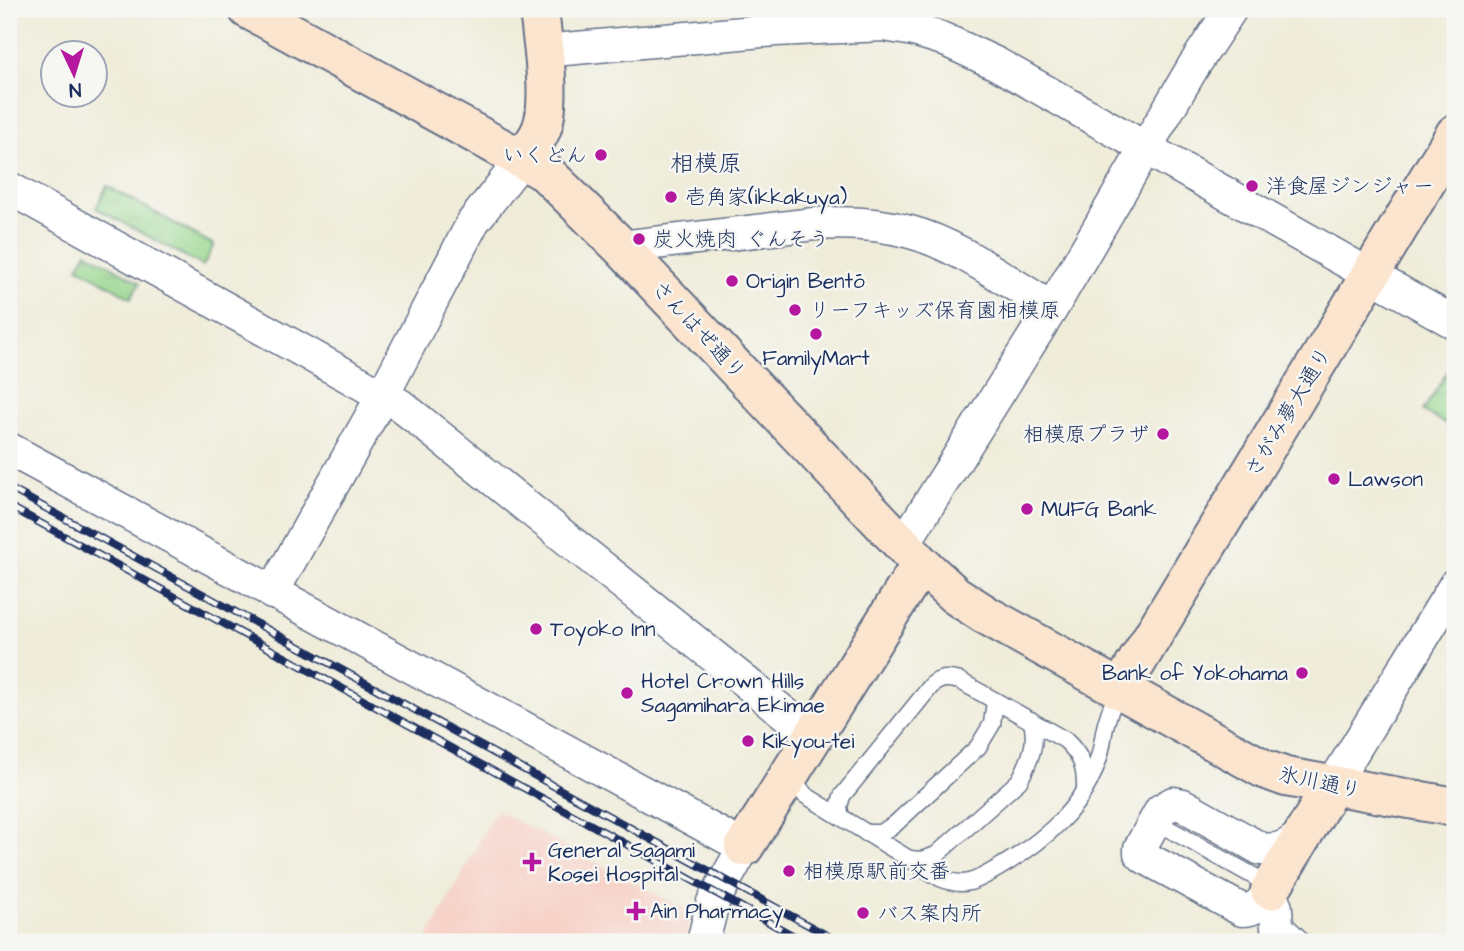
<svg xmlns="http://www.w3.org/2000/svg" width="1464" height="951" font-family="'Architects Daughter','Klee One',sans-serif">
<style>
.built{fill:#f7d1c7}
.park{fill:url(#park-tufts);stroke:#588275;stroke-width:2}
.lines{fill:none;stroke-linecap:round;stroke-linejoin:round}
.lane-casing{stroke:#657189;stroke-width:19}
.street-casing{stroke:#657189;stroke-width:35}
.secondary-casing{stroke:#657189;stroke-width:42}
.lane{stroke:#fff;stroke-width:16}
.street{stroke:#fff;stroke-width:32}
.secondary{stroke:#fce5cf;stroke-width:38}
.rail-casing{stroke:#1b2f5e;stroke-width:8}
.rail{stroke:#f6f6f2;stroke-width:5;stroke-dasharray:16;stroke-linecap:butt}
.poi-dot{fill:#b5179e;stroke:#f6f6f2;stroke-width:2.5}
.labels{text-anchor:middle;stroke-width:5;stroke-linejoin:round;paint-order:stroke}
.poi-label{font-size:21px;fill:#1b2f5e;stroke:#f6f6f2;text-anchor:start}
.street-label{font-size:21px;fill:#1b2f5e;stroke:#f6f6f2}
.quarter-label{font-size:24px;fill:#1b2f5e;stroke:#f6f6f2}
</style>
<defs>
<pattern id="park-tufts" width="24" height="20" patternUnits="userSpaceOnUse" patternTransform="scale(1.75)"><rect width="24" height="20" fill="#96d68c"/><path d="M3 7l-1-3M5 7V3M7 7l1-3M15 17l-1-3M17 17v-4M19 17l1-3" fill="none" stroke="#81b87b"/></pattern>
</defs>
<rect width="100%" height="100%" fill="#f6f6f2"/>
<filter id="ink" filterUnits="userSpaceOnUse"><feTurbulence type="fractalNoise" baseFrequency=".0143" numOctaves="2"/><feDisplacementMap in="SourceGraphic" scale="14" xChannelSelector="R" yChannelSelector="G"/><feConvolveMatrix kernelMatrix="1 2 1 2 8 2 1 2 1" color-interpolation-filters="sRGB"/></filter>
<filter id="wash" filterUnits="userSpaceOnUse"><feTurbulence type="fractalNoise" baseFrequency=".00686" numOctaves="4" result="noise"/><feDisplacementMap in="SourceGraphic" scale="28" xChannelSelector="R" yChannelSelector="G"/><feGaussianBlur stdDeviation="1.57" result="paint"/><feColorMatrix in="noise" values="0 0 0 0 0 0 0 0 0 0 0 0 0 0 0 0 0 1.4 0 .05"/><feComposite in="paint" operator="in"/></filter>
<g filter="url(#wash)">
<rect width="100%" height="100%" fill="#efecd9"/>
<polygon class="built" points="496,810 693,913 685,942 426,942"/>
<g class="park">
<polygon points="107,186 214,245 203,266 96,208"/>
<polygon points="87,252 140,283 131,298 78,267"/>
<polygon points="1455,360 1455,429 1423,411"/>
</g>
</g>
<g filter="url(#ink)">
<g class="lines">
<g class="lane-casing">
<g id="lane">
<path d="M792 772 794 781 805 795 940 878C967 889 977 880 1000 867 1044 841 1084 808 1099 757 1103 745 1103 732 1107 720 1110 709 1115 699 1120 690"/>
<path d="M841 817 839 807 842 796 931 686C940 677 949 678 960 681L1065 740C1080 754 1085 765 1085 785"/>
<polyline points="1150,831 1162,827 1169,829 1257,878 1270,890"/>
<polyline points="866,833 880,833 894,825 978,747 992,724 995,701"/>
<path d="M909 859 922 860 936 855 1019 781C1029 763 1039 741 1031 720"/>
</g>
</g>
<g class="street-casing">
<g id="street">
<polyline points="543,51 775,30 884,25 914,30 943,39 997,64 1455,323"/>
<polyline points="9,188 400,405 813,736"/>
<path d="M621 247 814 224C847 222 879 223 910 232 957 244 1009 283 1052 308"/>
<polyline points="9,449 744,847 713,902 703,942"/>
<polyline points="903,545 1052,308 1193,67 1231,9"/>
<polyline points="272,593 383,395 473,222 523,158"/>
<polyline points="1332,786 1455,585"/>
<path d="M1270 890C1262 902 1257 910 1242 910L1144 857 1140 853V848L1161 810 1173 803 1183 805 1261 849C1282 852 1291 844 1306 830"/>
<polyline points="1270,890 1276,908 1277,928 1292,942"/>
</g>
</g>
<g class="secondary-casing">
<g id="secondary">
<polyline points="248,9 545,172 621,247 921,564 955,595 986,615 1264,769 1286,777 1455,807"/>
<path d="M523 158C529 149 537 140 541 130 553 102 542 41 539 9"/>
<polyline points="1120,690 1455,134"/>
<polyline points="744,847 921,564"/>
<polyline points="1270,890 1332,786"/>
</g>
</g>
<use href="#lane" class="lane"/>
<use href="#street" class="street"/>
<use href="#secondary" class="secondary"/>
<g class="rail-casing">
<g id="rail">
<polyline points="9,488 839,942"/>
<polyline points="9,506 805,942"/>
</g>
</g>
<use href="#rail" class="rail"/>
</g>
</g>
<g class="poi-dot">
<circle cx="601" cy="155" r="7"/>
<circle cx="1252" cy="186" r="7"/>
<circle cx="671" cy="197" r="7"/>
<circle cx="639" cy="239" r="7"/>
<circle cx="732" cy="281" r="7"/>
<circle cx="795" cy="310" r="7"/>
<circle cx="816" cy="334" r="7"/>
<circle cx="1163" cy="434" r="7"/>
<circle cx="1334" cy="479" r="7"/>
<circle cx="1027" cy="509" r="7"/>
<circle cx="536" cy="629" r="7"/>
<circle cx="1302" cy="673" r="7"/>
<circle cx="627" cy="693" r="7"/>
<circle cx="748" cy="741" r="7"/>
<path d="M528.5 851.5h7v7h7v7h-7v7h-7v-7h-7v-7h7z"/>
<circle cx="789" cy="871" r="7"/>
<path d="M632.5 900.5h7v7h7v7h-7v7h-7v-7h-7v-7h7z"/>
<circle cx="863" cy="913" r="7"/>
</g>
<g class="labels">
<g class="poi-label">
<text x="587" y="162" text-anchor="end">いくどん</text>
<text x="1266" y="193">洋食屋ジンジャー</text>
<text x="685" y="204">壱角家(ikkakuya)</text>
<text x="653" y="246">炭火焼肉 ぐんそう</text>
<text x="746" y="288">Origin Bentō</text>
<text x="809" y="317">リーフキッズ保育園相模原</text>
<text x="816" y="365" text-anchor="middle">FamilyMart</text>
<text x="1149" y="441" text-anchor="end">相模原プラザ</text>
<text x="1348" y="486">Lawson</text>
<text x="1041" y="516">MUFG Bank</text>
<text x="550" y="636">Toyoko Inn</text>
<text x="1288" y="680" text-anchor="end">Bank of Yokohama</text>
<text x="641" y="688">Hotel Crown Hills<tspan x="641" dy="24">Sagamihara Ekimae</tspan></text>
<text x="762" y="748">Kikyou-tei</text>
<text x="548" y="857">General Sagami<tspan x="548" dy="24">Kosei Hospital</tspan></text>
<text x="803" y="878">相模原駅前交番</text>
<text x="650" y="918">Ain Pharmacy</text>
<text x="877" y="920">バス案内所</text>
</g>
<g class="street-label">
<text transform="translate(699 330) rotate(47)" y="7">さんはぜ通り</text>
<text transform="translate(1288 412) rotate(-59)" y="7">さがみ夢大通り</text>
<text transform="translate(1320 782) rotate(12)" y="7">氷川通り</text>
</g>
<g class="quarter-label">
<text x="706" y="171">相模原</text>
</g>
</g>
<rect width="1464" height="951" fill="none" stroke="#f6f6f2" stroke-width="35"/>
<g transform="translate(74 74) rotate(176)"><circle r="33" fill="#f6f6f2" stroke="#9ea6b7" stroke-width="2"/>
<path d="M0-5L12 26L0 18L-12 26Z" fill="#b5179e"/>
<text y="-10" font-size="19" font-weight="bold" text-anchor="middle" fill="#1b2f5e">N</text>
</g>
</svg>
